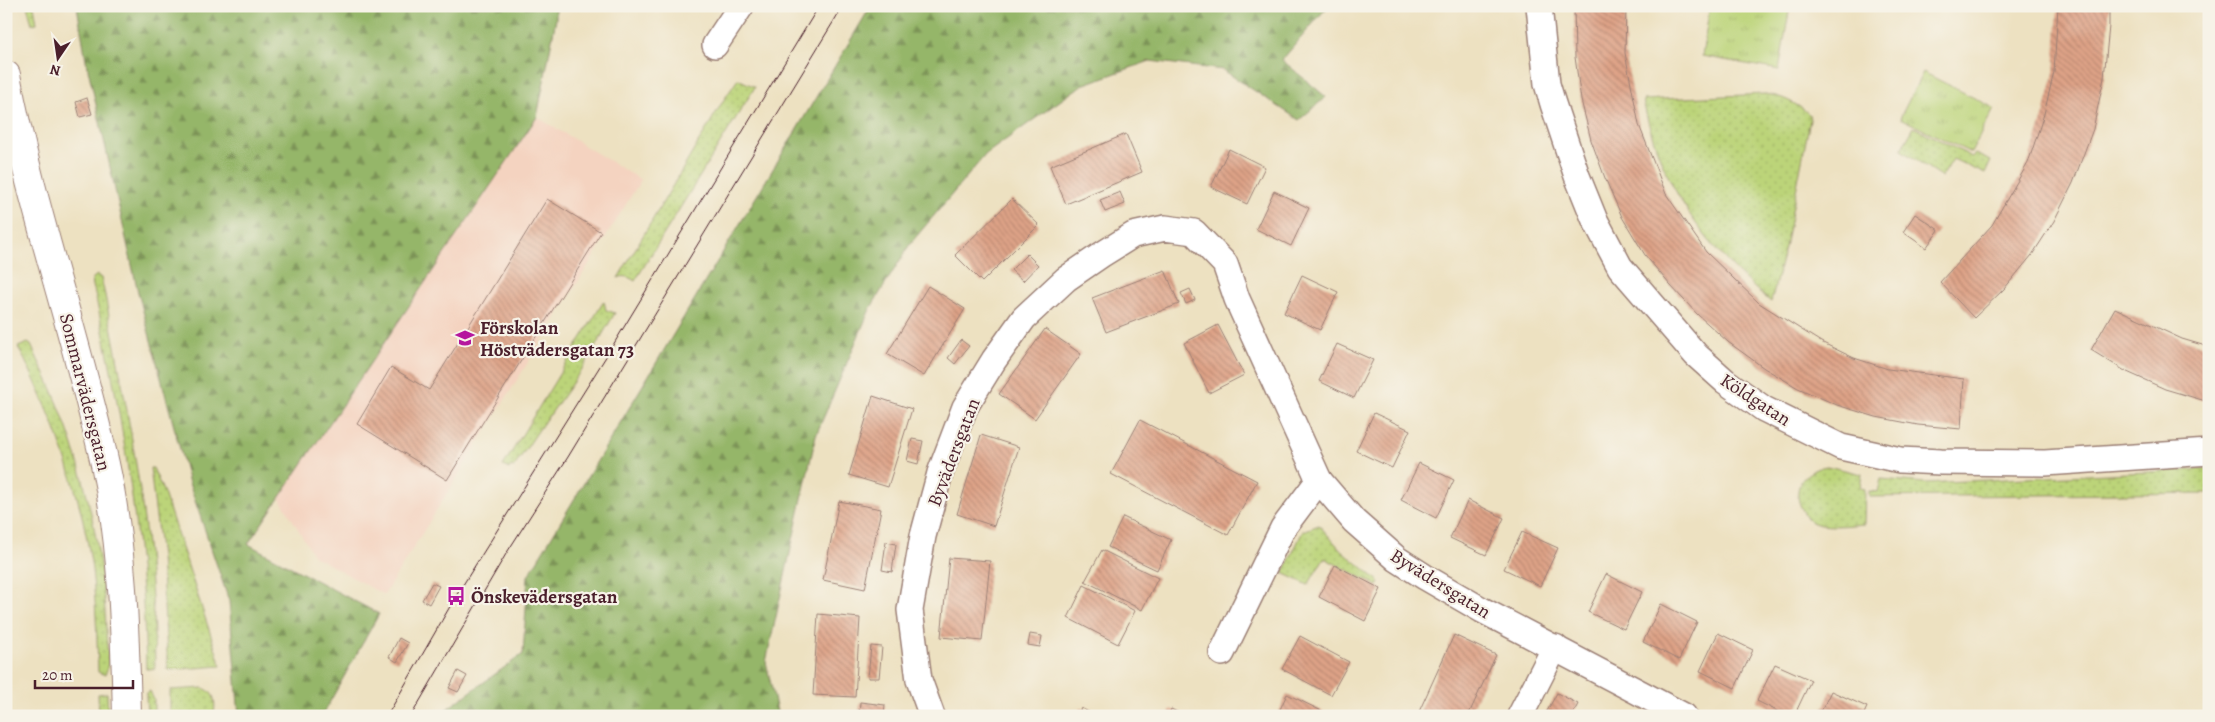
<svg xmlns="http://www.w3.org/2000/svg" width="2215" height="722" font-family="Alegreya,serif">
<style>
.built{fill:#f4d3c0}
.grass{fill:url(#grass-dots);stroke:#837a52}
.forest{fill:url(#forest-firs);stroke:#706a4a}
.park{fill:url(#park-tufts);stroke:#837a52}
.building{fill:url(#building-back-hatch)}
.lines{fill:none;stroke-linecap:round;stroke-linejoin:round}
.minor-casing{stroke:#9c8076;stroke-width:28}
.tertiary-casing{stroke:#9c8076;stroke-width:30}
.minor{stroke:#fff;stroke-width:25}
.tertiary{stroke:#fff;stroke-width:28}
.tram{stroke:#4a1f2b;stroke-width:1}
.labels{text-anchor:middle;stroke-width:4.5;stroke-linejoin:round;paint-order:stroke}
.poi-label{font-size:19px;font-weight:bold;fill:#4a1f2b;stroke:#f7f3e8;text-anchor:start}
.street-label{font-size:19px;fill:#4a1f2b;stroke:#f7f3e8}
</style>
<defs>
<pattern id="grass-dots" width="8" height="8" patternUnits="userSpaceOnUse" patternTransform="scale(1.25)"><rect width="8" height="8" fill="#bcd479"/><path d="M2 2h.1M6 6h.1" fill="none" stroke="#a3b669" stroke-width="1.8" stroke-linecap="round"/></pattern>
<pattern id="forest-firs" width="22" height="20" patternUnits="userSpaceOnUse" patternTransform="scale(1.25)"><rect width="22" height="20" fill="#95b669"/><path d="M5 1l3.5 6h-7zM16 11l3.5 6h-7z" fill="#7c9357"/></pattern>
<pattern id="park-tufts" width="24" height="20" patternUnits="userSpaceOnUse" patternTransform="scale(1.25)"><rect width="24" height="20" fill="#bcd479"/><path d="M3 7l-1-3M5 7V3M7 7l1-3M15 17l-1-3M17 17v-4M19 17l1-3" fill="none" stroke="#a3b669"/></pattern>
<pattern id="building-back-hatch" width="6" height="6" patternUnits="userSpaceOnUse" patternTransform="scale(1.25)"><rect width="6" height="6" fill="#dea387"/><path d="M-1 5l2 2M0 0l6 6M5-1l2 2" fill="none" stroke="#b6846f"/></pattern>
</defs>
<rect width="100%" height="100%" fill="#f7f3e8"/>
<filter id="ink" filterUnits="userSpaceOnUse"><feTurbulence type="fractalNoise" baseFrequency=".02" numOctaves="2"/><feDisplacementMap in="SourceGraphic" scale="10" xChannelSelector="R" yChannelSelector="G"/><feConvolveMatrix kernelMatrix="1 2 1 2 8 2 1 2 1" color-interpolation-filters="sRGB"/></filter>
<filter id="wash" filterUnits="userSpaceOnUse"><feTurbulence type="fractalNoise" baseFrequency=".0096" numOctaves="4" result="noise"/><feDisplacementMap in="SourceGraphic" scale="20" xChannelSelector="R" yChannelSelector="G"/><feGaussianBlur stdDeviation="1.12" result="paint"/><feColorMatrix in="noise" values="0 0 0 0 0 0 0 0 0 0 0 0 0 0 0 0 0 1.4 0 .05"/><feComposite in="paint" operator="in"/></filter>
<g filter="url(#wash)">
<rect width="100%" height="100%" fill="#ede1c1"/>
<polygon class="built" points="537,117 641,180 384,595 314,556 279,497"/>
<g class="grass">
<polygon points="27,6 34,6 37,23 32,24"/>
<path d="M738 79 755 87 635 281C629 277 624 275 618 278L723 101Z"/>
<path d="M1765 94C1782 96 1796 103 1809 114L1810 120 1785 247 1771 302C1705 248 1660 185 1643 100Z"/>
<polygon points="1914,127 1972,157 1975,154 1991,161 1985,174 1953,159 1942,177 1901,150"/>
<path d="M97 275 101 278 105 295C129 418 154 543 155 669H146C143 538 121 408 92 281L93 278Z"/>
<polygon points="604,301 606,310 615,313 584,366 550,415 548,416 514,467 511,466 509,469 503,466"/>
<path d="M28 343 31 345C40 365 50 383 58 404 86 475 103 553 106 629 106 643 111 663 105 675L98 672C97 636 96 599 91 562 80 490 52 411 18 347Z"/>
<path d="M1827 466 1862 474 1860 488 1865 489 1864 524C1851 525 1821 529 1810 521 1806 518 1804 512 1801 507 1791 486 1806 469 1827 466Z"/>
<polygon points="150,468 153,468 164,493 221,666 168,670 161,557"/>
<polygon points="2209,469 2209,493 1869,497 1869,491 1878,492 1881,479 1925,483"/>
<polygon points="1319,525 1341,550 1380,582 1378,586 1324,558 1308,585 1283,573 1303,531"/>
<path d="M203 688C217 693 215 704 214 716H170V690Z"/>
<polygon points="150,691 154,700 154,716 147,716 146,694"/>
<polygon points="107,693 108,716 99,716 98,694"/>
</g>
<g class="forest">
<polygon points="77,6 556,6 556,19 537,117 248,544 379,614 322,716 239,716 229,601 189,483 138,292 86,60"/>
<polygon points="871,6 1328,6 1282,60 1326,97 1299,120 1223,70 1150,61 1082,85 986,154 910,244 870,309 816,435 766,662 778,716 437,716 523,654 528,576"/>
</g>
<g class="park">
<polygon points="1710,6 1790,6 1779,70 1702,56"/>
<polygon points="1923,72 1994,108 1971,153 1900,118"/>
</g>
<g id="blocks">
<g class="building">
<polygon points="1574,6 1626,6 1625,53 1639,125 1666,194 1706,252 1759,303 1821,342 1854,358 1888,369 1964,379 1961,429 1918,425 1876,417 1837,405 1798,388 1764,368 1728,342 1698,315 1670,285 1645,255 1622,217 1605,178 1591,140 1581,100 1575,57"/>
<polygon points="2058,6 2109,6 2109,26 2104,78 2093,129 2073,183 2054,221 2032,255 2004,289 1974,318 1940,282 1992,225 2028,163 2044,114 2054,72"/>
<polygon points="87,98 92,114 80,117 76,102"/>
<polygon points="1126,134 1142,172 1066,204 1050,166"/>
<polygon points="1229,149 1265,167 1247,204 1211,187"/>
<polygon points="1274,191 1309,208 1291,246 1256,229"/>
<polygon points="1120,192 1125,204 1105,212 1100,200"/>
<polygon points="547,199 601,232 447,480 357,424 391,367 429,390"/>
<polygon points="1012,199 1039,225 982,282 955,255"/>
<polygon points="1915,214 1939,230 1926,248 1903,232"/>
<polygon points="1027,254 1038,265 1023,281 1011,270"/>
<polygon points="1165,270 1179,304 1106,332 1092,298"/>
<polygon points="1302,275 1338,292 1320,330 1284,313"/>
<polygon points="928,286 965,309 924,376 887,354"/>
<polygon points="1190,289 1195,300 1186,304 1181,293"/>
<polygon points="2115,308 2182,339 2209,347 2209,402 2165,389 2125,371 2091,350"/>
<polygon points="1218,325 1244,375 1209,393 1184,343"/>
<polygon points="1045,329 1081,354 1035,419 999,394"/>
<polygon points="961,340 969,346 955,364 948,358"/>
<polygon points="1337,344 1373,360 1354,398 1319,381"/>
<polygon points="873,396 912,409 888,487 849,475"/>
<polygon points="1374,413 1410,430 1392,468 1356,451"/>
<polygon points="1140,420 1257,481 1228,535 1111,474"/>
<polygon points="981,435 1019,447 994,526 957,514"/>
<polygon points="912,439 923,441 918,464 907,461"/>
<polygon points="1419,463 1454,480 1436,518 1401,500"/>
<polygon points="1468,500 1504,518 1486,555 1450,538"/>
<polygon points="839,501 881,509 865,589 823,580"/>
<polygon points="1123,517 1171,540 1157,570 1108,547"/>
<polygon points="1522,532 1558,548 1540,586 1504,569"/>
<polygon points="886,542 896,544 892,572 882,570"/>
<polygon points="1102,550 1158,578 1142,610 1085,581"/>
<polygon points="949,558 990,561 982,641 941,637"/>
<polygon points="1335,565 1381,589 1365,621 1319,597"/>
<polygon points="1606,574 1642,592 1624,629 1588,612"/>
<polygon points="432,583 439,586 429,604 422,600"/>
<polygon points="1084,585 1135,611 1118,644 1068,618"/>
<polygon points="1661,604 1697,622 1679,660 1643,642"/>
<polygon points="818,614 860,618 855,697 813,695"/>
<polygon points="1718,633 1753,650 1735,688 1700,671"/>
<polygon points="1030,634 1042,636 1040,647 1028,645"/>
<polygon points="1454,635 1496,655 1468,716 1417,716"/>
<polygon points="1300,636 1349,662 1331,695 1282,669"/>
<polygon points="399,638 408,643 397,662 389,657"/>
<polygon points="871,646 882,647 879,678 868,678"/>
<polygon points="1775,664 1811,680 1794,716 1787,716 1757,701"/>
<polygon points="458,671 467,676 458,692 449,688"/>
<polygon points="1831,691 1867,707 1863,716 1819,716"/>
<polygon points="1557,693 1578,704 1572,716 1551,716 1546,713"/>
<polygon points="1287,694 1332,716 1277,716"/>
<polygon points="860,702 885,705 884,716 859,716"/>
<polygon points="1081,708 1096,716 1077,716"/>
<polygon points="1171,709 1185,716 1168,716"/>
</g>
</g>
</g>
<g filter="url(#ink)">
<use href="#blocks" fill-opacity="0" stroke="#9c8076" stroke-width="1"/>
<g class="lines">
<g class="minor-casing">
<g id="minor">
<polyline points="1539,6 1547,84 1553,104 1577,176 1594,218 1620,267 1696,355 1725,381 1764,409 1841,447 1900,460 1941,462 2045,463 2209,452"/>
<polyline points="715,45 741,6"/>
<polyline points="1222,653 1283,528 1319,480"/>
<polyline points="932,716 919,680 910,610 923,536 940,473 965,407 994,360 1024,318 1066,279 1101,255 1133,235 1165,228 1194,232 1225,264 1237,299 1319,480 1354,521 1397,559 1425,577 1482,610 1684,716"/>
<polyline points="1520,716 1555,647"/>
</g>
</g>
<g class="tertiary-casing">
<path id="tertiary" d="M6 75C31 207 76 333 105 464 123 546 125 632 127 716"/>
</g>
<use href="#minor" class="minor"/>
<use href="#tertiary" class="tertiary"/>
<g class="tram">
<polyline points="387,716 456,596 607,355 819,6"/>
<polyline points="411,716 506,554 568,457 843,6"/>
</g>
</g>
</g>
<defs>
<g id="school-bare" transform="scale(1.5)"><path d="M0-5L7-2L0 1L-7-2ZM-4 1L0 2.5L4 1V4Q0 6-4 4Z" fill="#b5179e" stroke="#f7f3e8" stroke-width="2.5" paint-order="stroke"/></g>
<g id="bus-bare" transform="scale(1.5)"><path d="M-5-6H5V4H4V6H2V4H-2V6H-4V4H-5ZM-3.5-4V0h7V-4ZM-3.5 1.2v1.5H-2V1.2ZM2 1.2v1.5H3.5V1.2Z" fill="#b5179e" stroke="#f7f3e8" stroke-width="2.5" paint-order="stroke"/></g>
</defs>
<g fill-rule="evenodd">
<use href="#school-bare" x="465" y="338"/>
<use href="#bus-bare" x="456" y="596"/>
</g>
<g class="labels">
<g class="poi-label">
<text x="480" y="334">Förskolan<tspan x="480" dy="22">Höstvädersgatan 73</tspan></text>
<text x="471" y="603">Önskevädersgatan</text>
</g>
<g class="street-label">
<text transform="translate(86 392) rotate(76)" y="7">Sommarvädersgatan</text>
<text transform="translate(1756 399) rotate(33)" y="7">Köldgatan</text>
<text transform="translate(953 452) rotate(-69)" y="7">Byvädersgatan</text>
<text transform="translate(1441 583) rotate(32)" y="7">Byvädersgatan</text>
</g>
</g>
<rect width="2215" height="722" fill="none" stroke="#f7f3e8" stroke-width="25"/>
<g transform="translate(58 58) rotate(193)" stroke="#f7f3e8" stroke-width="4" paint-order="stroke">
<path d="M0-4L9 19L0 12L-9 19Z" fill="#4a1f2b"/>
<text y="-8" font-size="14" font-weight="bold" text-anchor="middle" fill="#4a1f2b">N</text>
</g>
<path d="M35 680v8h98v-8" fill="none" stroke="#4a1f2b" stroke-width="2.5"/>
<text x="42" y="680" font-size="15" fill="#4a1f2b" stroke="#f7f3e8" stroke-width="4" paint-order="stroke">20 m</text>
</svg>
